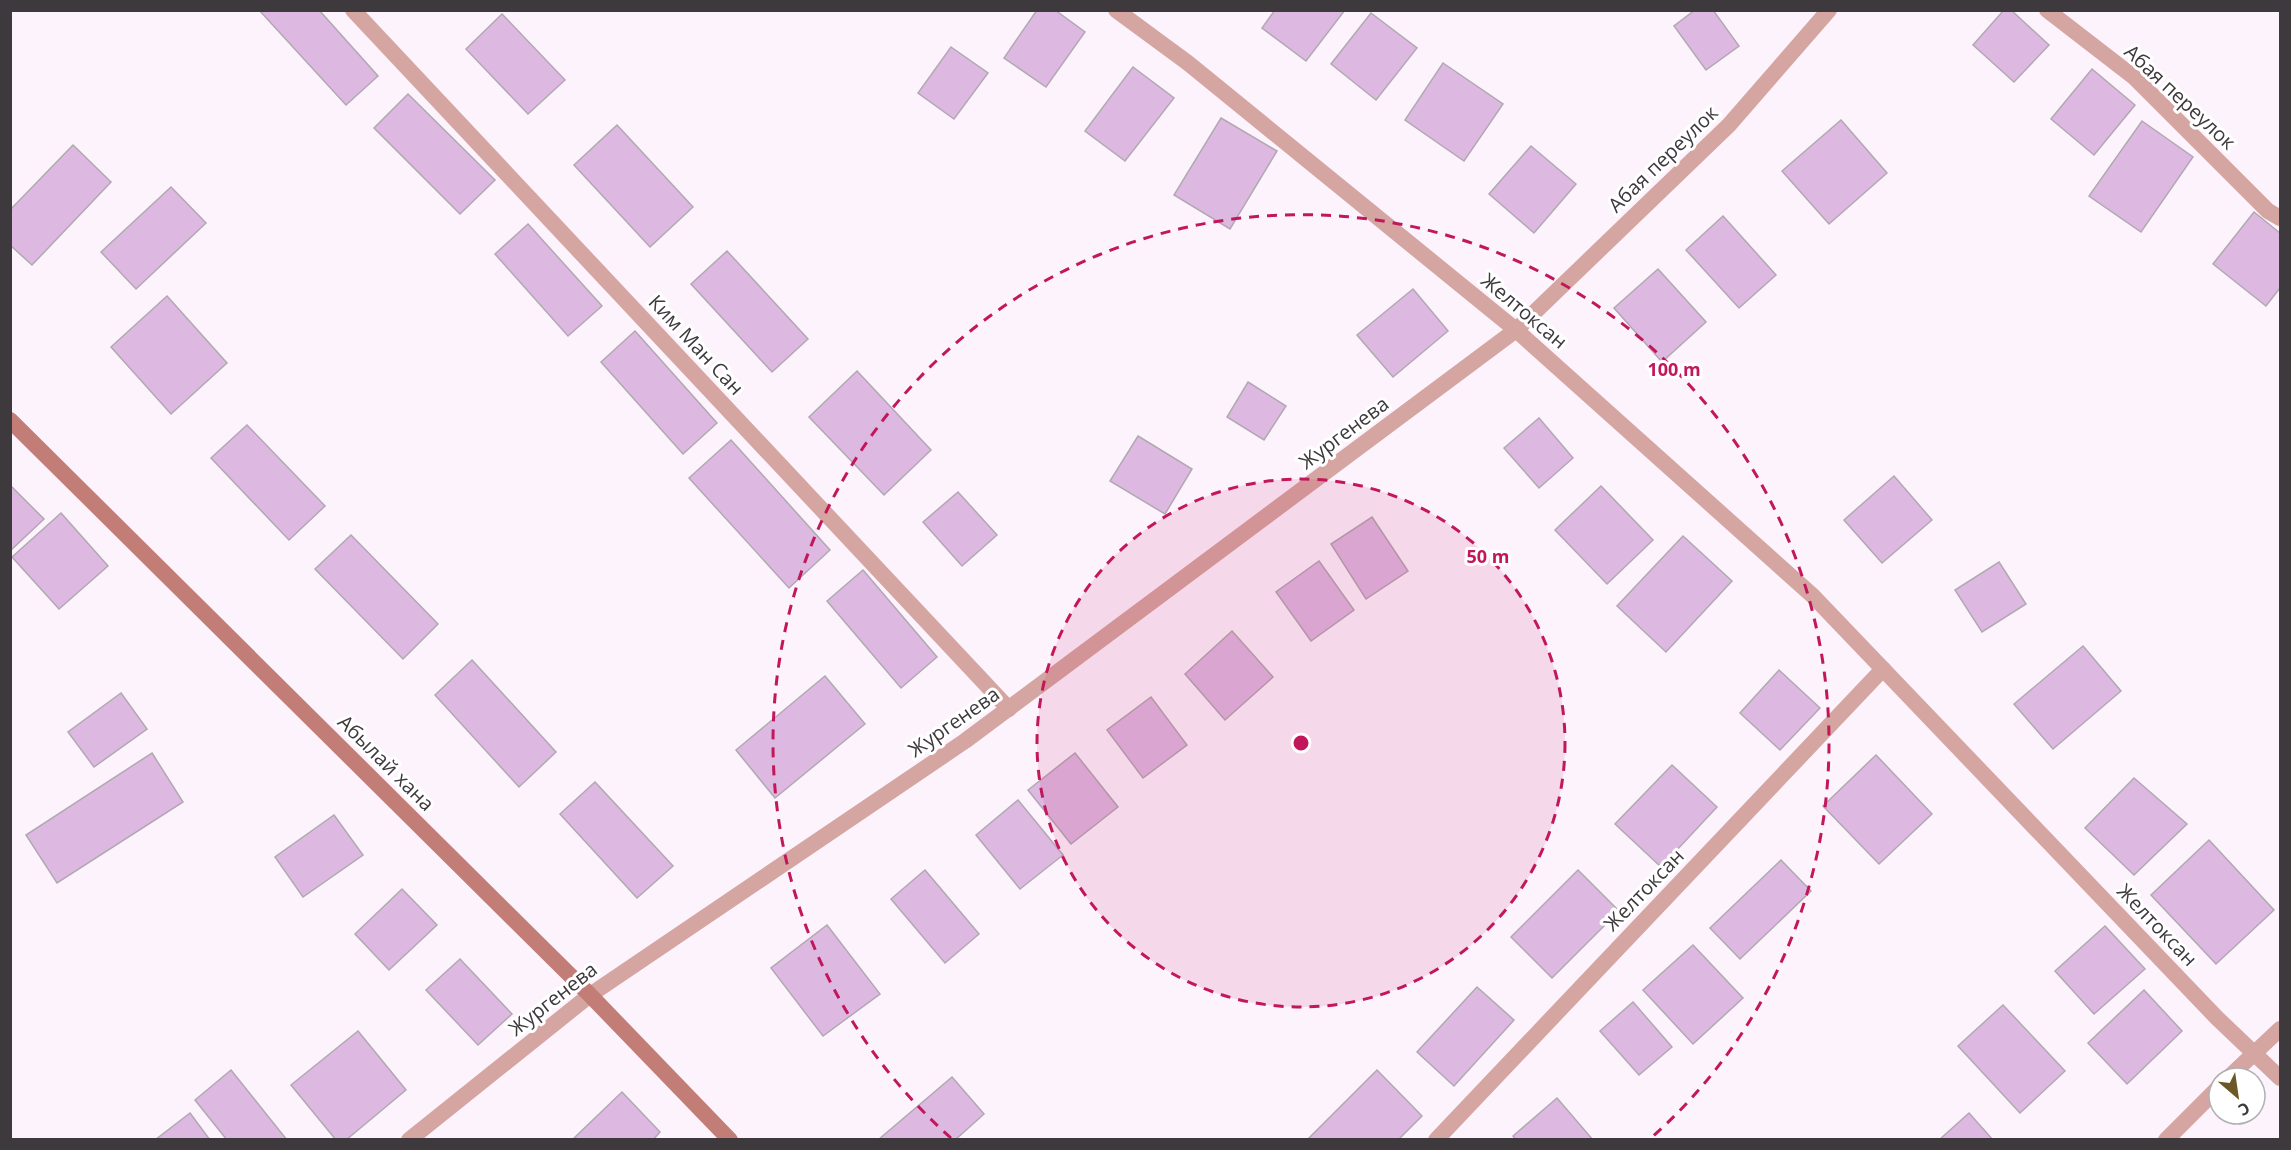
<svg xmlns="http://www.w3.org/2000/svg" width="2291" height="1150" font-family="'Open Sans',sans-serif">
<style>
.building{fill:#ddb9e2;stroke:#b1a8b2;stroke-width:1.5}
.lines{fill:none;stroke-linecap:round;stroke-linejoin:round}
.minor{stroke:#d5a5a1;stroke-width:16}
.secondary{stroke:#c27d77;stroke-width:16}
.ring{fill:none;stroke:#c2185b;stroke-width:3;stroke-dasharray:10 8}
.labels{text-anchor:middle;stroke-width:6;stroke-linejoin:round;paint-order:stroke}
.street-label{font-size:20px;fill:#3d393d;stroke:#fff}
.centre{fill:#c2185b;stroke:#fff;stroke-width:3}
.ring-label{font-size:18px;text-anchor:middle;font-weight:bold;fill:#c2185b;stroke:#fff;stroke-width:6;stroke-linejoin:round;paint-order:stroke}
</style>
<rect width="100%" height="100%" fill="#fcf3fd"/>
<g class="building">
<polygon points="259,10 319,10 378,76 346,105"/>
<polygon points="1037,10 1055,10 1085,32 1046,87 1004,58"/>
<polygon points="1275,10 1345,10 1306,61 1262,28"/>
<polygon points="1695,10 1713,10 1739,46 1706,70 1674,26"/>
<polygon points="2004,10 2011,10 2049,45 2014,82 1973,45"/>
<polygon points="1371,13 1417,48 1376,100 1331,64"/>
<polygon points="502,14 565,80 528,114 466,49"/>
<polygon points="951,47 988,73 954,119 918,93"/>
<polygon points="1443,63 1503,104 1464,161 1405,120"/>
<polygon points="1133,67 1174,98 1125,161 1085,131"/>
<polygon points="2092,69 2135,105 2094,155 2051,119"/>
<polygon points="408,94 495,180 460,214 374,128"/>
<polygon points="1221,118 1277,151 1230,229 1174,195"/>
<polygon points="1841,120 1887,173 1829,224 1782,171"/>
<polygon points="2142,121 2193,157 2141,232 2089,196"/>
<polygon points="617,125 693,207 650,247 574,165"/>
<polygon points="73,145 111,182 32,265 10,245 10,210"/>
<polygon points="1531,146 1576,184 1534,233 1489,194"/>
<polygon points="171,187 206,223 136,289 101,252"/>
<polygon points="2254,212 2280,233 2280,288 2266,306 2213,264"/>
<polygon points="1723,216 1776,275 1739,308 1686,250"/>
<polygon points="528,224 602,306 568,336 495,254"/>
<polygon points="727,251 808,339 772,372 691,284"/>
<polygon points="1658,269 1706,322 1662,362 1614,308"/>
<polygon points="1413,289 1448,331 1393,377 1357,335"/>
<polygon points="167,296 227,363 171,414 111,347"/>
<polygon points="635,331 717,423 683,454 601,362"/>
<polygon points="857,371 931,450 884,495 809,417"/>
<polygon points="1248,382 1286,406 1264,440 1227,417"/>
<polygon points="1539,418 1573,458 1539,488 1504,448"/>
<polygon points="247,425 325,506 289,540 211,458"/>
<polygon points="1138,436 1192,469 1165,514 1110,481"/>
<polygon points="731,440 830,550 789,588 689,478"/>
<polygon points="1894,476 1932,520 1882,563 1844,520"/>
<polygon points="10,485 44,519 10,551"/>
<polygon points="1601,486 1653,540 1607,584 1555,530"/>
<polygon points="958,492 997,535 962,566 923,522"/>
<polygon points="61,513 108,566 59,609 12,557"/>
<polygon points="1372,517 1408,571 1366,599 1331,544"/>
<polygon points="351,535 438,624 403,659 315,569"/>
<polygon points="1683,536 1732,581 1666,652 1617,606"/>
<polygon points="1319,561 1354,610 1311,641 1276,592"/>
<polygon points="1999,562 2026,604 1982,632 1955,590"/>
<polygon points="863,570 937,657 901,688 827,601"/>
<polygon points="1232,631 1273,677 1225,720 1185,674"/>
<polygon points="2083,646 2121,691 2053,749 2014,704"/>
<polygon points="472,660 556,752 519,787 435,695"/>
<polygon points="1779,670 1820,708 1780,750 1740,713"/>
<polygon points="825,676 865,724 775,798 736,750"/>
<polygon points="121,693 147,729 94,767 68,732"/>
<polygon points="1151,697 1187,745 1143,778 1107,730"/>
<polygon points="152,753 183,802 57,883 26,835"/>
<polygon points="1075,753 1118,807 1071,844 1028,790"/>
<polygon points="1876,755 1932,814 1879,864 1823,806"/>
<polygon points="1672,765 1717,807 1661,867 1615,824"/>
<polygon points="2134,778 2187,824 2134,875 2085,828"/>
<polygon points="595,782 673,866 637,898 560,814"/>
<polygon points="1018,800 1063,855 1020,889 976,835"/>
<polygon points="334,815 363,855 303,897 275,857"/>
<polygon points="2209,840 2274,910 2216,964 2151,895"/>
<polygon points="1781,860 1811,891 1740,959 1710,928"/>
<polygon points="925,870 979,934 945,963 891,899"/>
<polygon points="1578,870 1619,911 1552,978 1511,937"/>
<polygon points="402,889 437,925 389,970 355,934"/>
<polygon points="827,925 880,994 823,1036 771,968"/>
<polygon points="2105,926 2145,969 2094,1014 2055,971"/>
<polygon points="1693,945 1743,998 1693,1044 1643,990"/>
<polygon points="460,959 512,1014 478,1045 426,990"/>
<polygon points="1477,987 1514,1020 1454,1086 1417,1052"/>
<polygon points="2144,990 2182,1031 2127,1084 2088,1043"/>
<polygon points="1633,1002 1672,1047 1639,1075 1600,1031"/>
<polygon points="2003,1005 2065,1071 2020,1113 1958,1046"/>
<polygon points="358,1031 406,1090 346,1140 336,1140 291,1085"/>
<polygon points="231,1070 287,1140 227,1140 195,1100"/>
<polygon points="1377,1070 1422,1116 1398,1140 1307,1140"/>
<polygon points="952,1077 984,1114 955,1140 878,1140"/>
<polygon points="622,1092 660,1132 653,1140 572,1140"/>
<polygon points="1557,1098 1593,1140 1516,1140 1513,1136"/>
<polygon points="190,1113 210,1140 155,1140"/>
<polygon points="1969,1113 1993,1140 1939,1140"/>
</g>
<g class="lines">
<g class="minor">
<polyline points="353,10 1009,709"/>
<polyline points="1116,10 1188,63 1516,330 1813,596 2217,1018 2280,1078"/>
<polyline points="2047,10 2135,78 2268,211 2280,218"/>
<polyline points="2228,1078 2280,1029"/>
<polyline points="409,1140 590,995 965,741 1516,330 1729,125 1829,10"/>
<polyline points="1436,1140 1883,669"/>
<polyline points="2166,1140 2219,1087"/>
</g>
<polyline class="secondary" points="10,420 590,995 730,1140"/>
</g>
<circle cx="1301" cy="743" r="264" fill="#c2185b" fill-opacity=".12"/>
<g class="ring">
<circle cx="1301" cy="743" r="264"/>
<path d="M951 1138A528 528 0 1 1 1651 1138"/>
</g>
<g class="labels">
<g class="street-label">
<text transform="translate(2180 97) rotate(43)" y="7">Абая переулок</text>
<text transform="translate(1663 159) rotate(-44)" y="7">Абая переулок</text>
<text transform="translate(1524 311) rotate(40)" y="7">Желтоксан</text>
<text transform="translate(696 345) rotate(47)" y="7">Ким Ман Сан</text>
<text transform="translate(1344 433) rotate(-37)" y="7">Жургенева</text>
<text transform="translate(954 722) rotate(-35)" y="7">Жургенева</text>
<text transform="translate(386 763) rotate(45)" y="7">Абылай хана</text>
<text transform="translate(1644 890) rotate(-46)" y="7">Желтоксан</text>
<text transform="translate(2157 925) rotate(46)" y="7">Желтоксан</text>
<text transform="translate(553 999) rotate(-38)" y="7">Жургенева</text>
</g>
</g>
<circle cx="1301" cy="743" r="9" class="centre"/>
<g class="ring-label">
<text x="1674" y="376">100 m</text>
<text x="1488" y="563">50 m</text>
</g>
<rect width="2291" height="1150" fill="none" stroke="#3d393d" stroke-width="24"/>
<g transform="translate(2237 1096) rotate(151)"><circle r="28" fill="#ffffff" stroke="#b1b0b1" stroke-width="1.5"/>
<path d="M0-4.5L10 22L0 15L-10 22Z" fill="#6c5827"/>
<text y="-9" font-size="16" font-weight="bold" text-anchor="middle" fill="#3d393d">С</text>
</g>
</svg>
